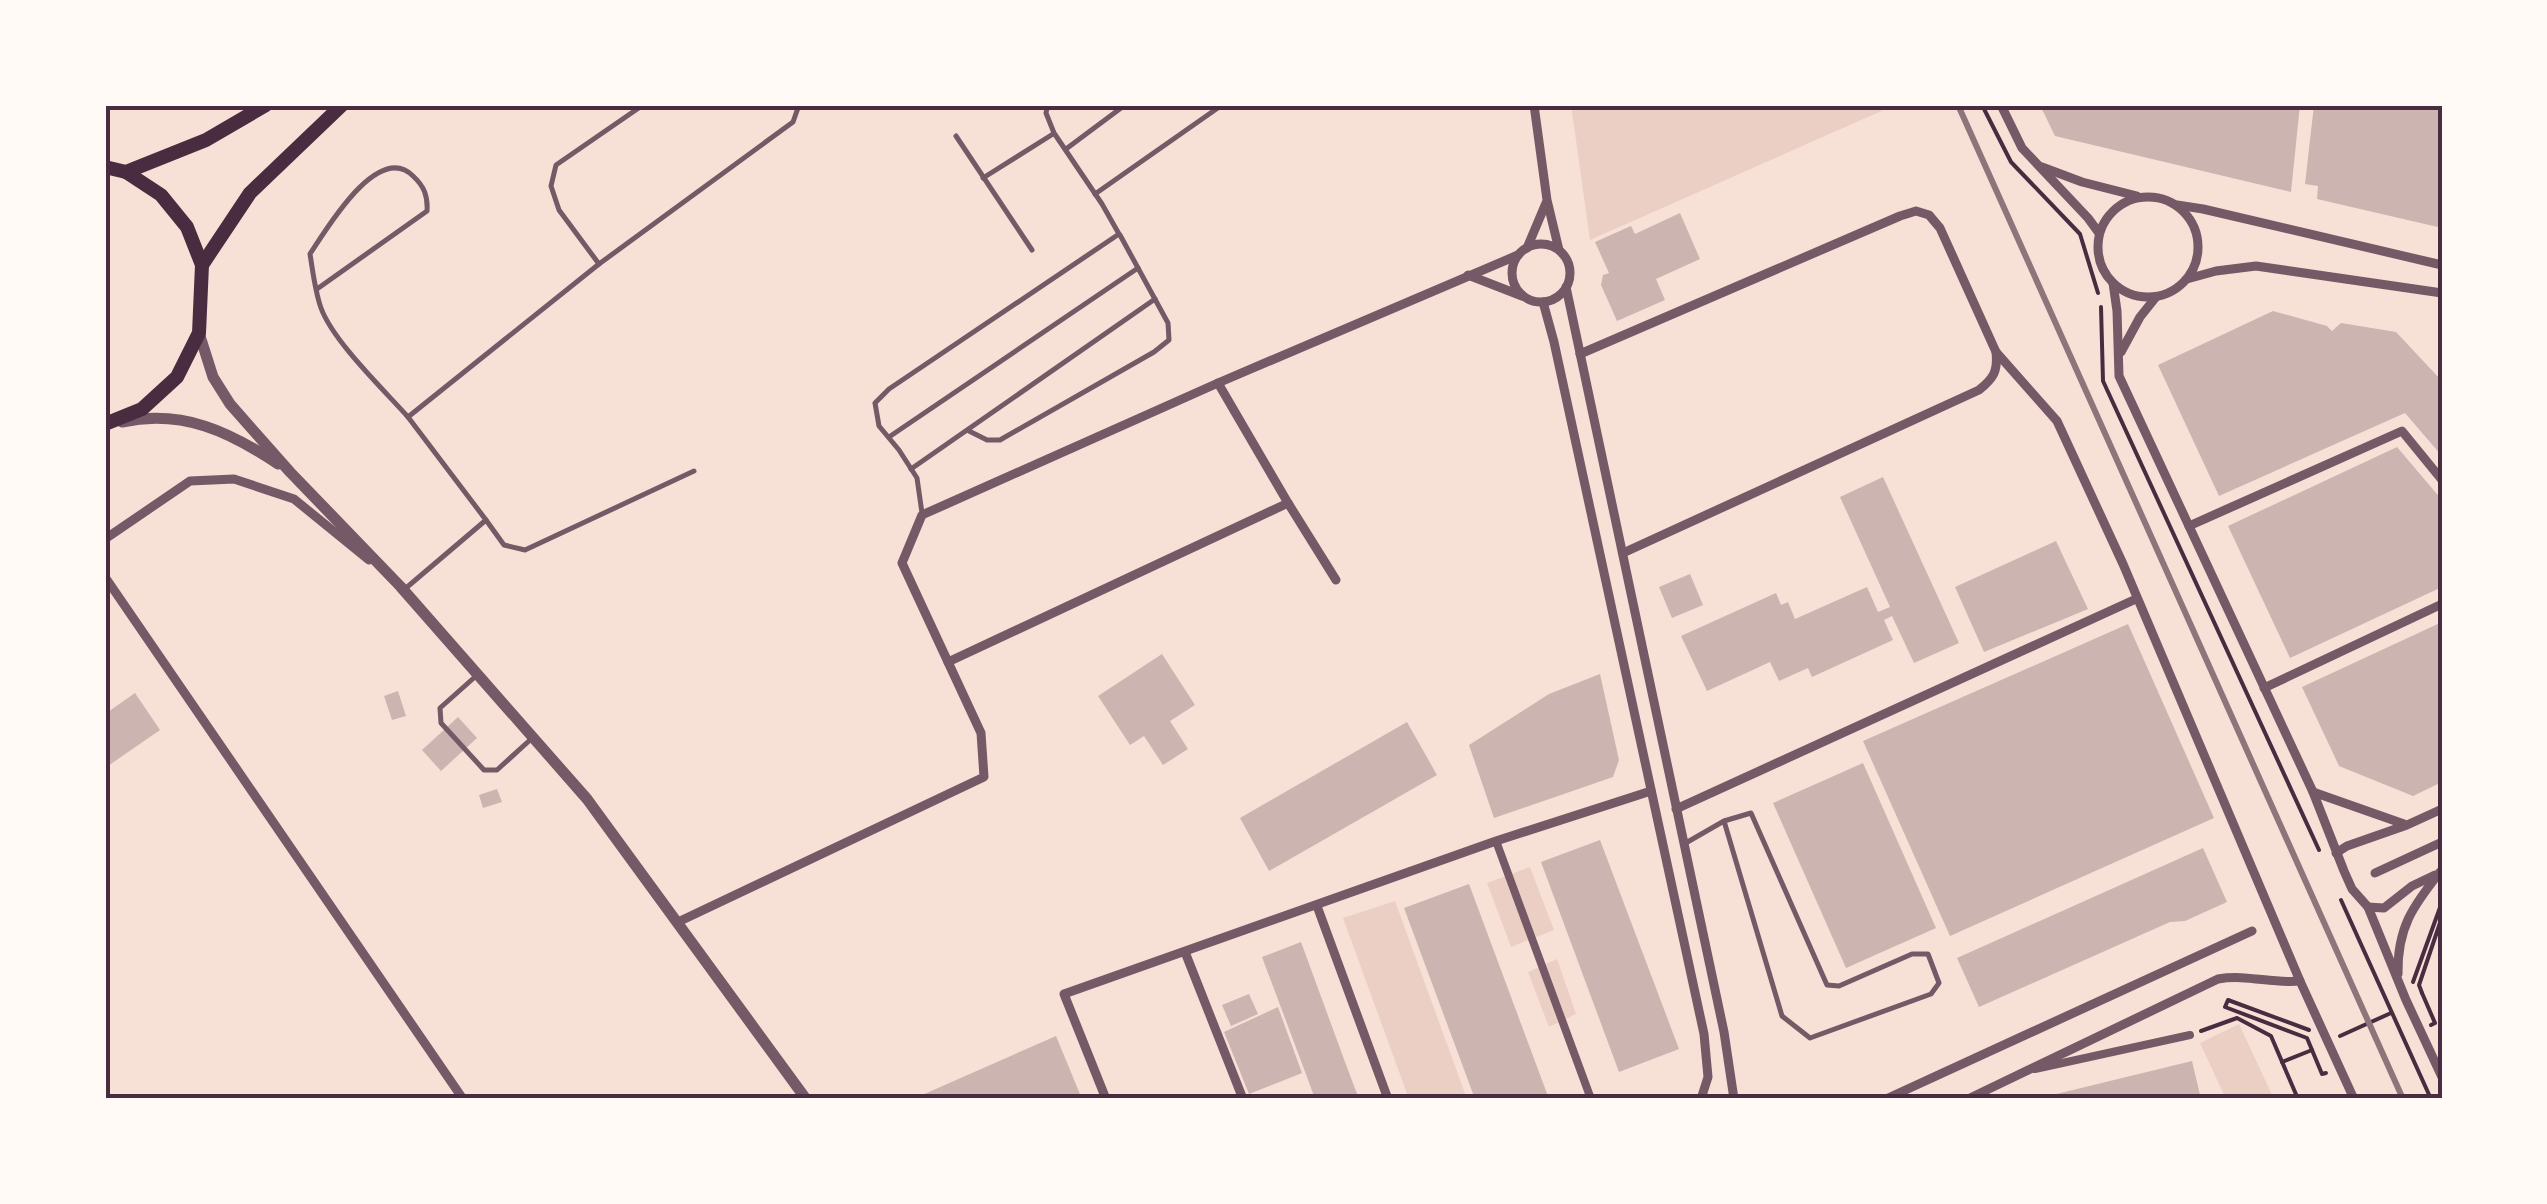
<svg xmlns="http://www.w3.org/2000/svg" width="2547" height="1204" font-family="'Exo 2',sans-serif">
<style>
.green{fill:#ebcfc5}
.building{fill:#ccb4b1}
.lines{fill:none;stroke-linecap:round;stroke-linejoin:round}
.path{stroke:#4a2c40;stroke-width:4}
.service{stroke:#755966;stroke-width:5}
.pedestrian{stroke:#755966;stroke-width:8}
.minor{stroke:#755966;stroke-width:9}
.tertiary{stroke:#755966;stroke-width:11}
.secondary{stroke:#4a2c40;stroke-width:14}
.rail{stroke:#8f747c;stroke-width:6}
.neatline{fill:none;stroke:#4a2c40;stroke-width:4}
</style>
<rect width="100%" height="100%" fill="#f7e1d7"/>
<g class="green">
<polygon points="1571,105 1895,105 1590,240"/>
<polygon points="1530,867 1554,930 1511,947 1487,883"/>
<polygon points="1395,901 1467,1099 1409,1099 1343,918"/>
<polygon points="1557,959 1576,1014 1549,1027 1528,972"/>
<polygon points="2239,1024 2274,1099 2226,1099 2200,1043"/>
</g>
<g class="building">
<polygon points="2040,105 2300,105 2291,192 2055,136"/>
<polygon points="2314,105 2442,105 2442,228 2317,199 2318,186 2305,184"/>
<polygon points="1680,213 1700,259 1656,279 1665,300 1617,321 1601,285 1603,275 1609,273 1595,242 1631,226 1635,234"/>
<polygon points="2273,311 2327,326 2332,331 2341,323 2396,332 2442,381 2442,456 2405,413 2219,496 2158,365"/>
<polygon points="2397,447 2442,500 2442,587 2290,658 2228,526"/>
<polygon points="1883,477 1959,643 1914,663 1892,616 1884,620 1893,640 1812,677 1808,668 1779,681 1770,662 1707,691 1681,636 1776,593 1781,605 1788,602 1795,619 1867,587 1878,612 1890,607 1840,497"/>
<polygon points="2056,541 2088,609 1984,652 1955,587"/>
<polygon points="1690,574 1703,605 1672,618 1659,587"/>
<polygon points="2442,622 2442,782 2413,796 2339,766 2302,687"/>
<polygon points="2128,624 2214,818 1950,936 1863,741"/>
<polygon points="1162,654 1195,705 1170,721 1188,749 1163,765 1144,736 1130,745 1098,696"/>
<polygon points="1600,674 1619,760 1613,777 1494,818 1469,745 1549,694"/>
<polygon points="398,691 406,716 392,720 384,696"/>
<polygon points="135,693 160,730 105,768 105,714"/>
<polygon points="458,717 477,738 441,771 422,750"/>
<polygon points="1407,722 1437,775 1269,871 1240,818"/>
<polygon points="1863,763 1936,928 1846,968 1773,803"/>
<polygon points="497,789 502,802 483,808 479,795"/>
<polygon points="1600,840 1679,1049 1619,1072 1541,862"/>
<polygon points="2203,848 2227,902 2185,921 2170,922 1979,1007 1957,958"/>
<polygon points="1469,884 1549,1099 1475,1099 1404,908"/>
<polygon points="1301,942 1345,1062 1359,1099 1315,1099 1307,1077 1262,957"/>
<polygon points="1249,994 1258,1014 1231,1026 1222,1005"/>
<polygon points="1278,1007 1302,1073 1249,1094 1224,1032"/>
<polygon points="1056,1036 1082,1099 913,1099"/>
<polygon points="2192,1061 2201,1099 2040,1099 2040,1098"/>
</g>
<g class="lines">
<g class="path">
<polyline points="1982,105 2011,162 2080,234 2098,293"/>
<polyline points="2101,307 2103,381 2319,850"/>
<polyline points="2341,900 2431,1099"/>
<polyline points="2413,982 2442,902"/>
<polyline points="2422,993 2435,1023 2431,1025"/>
<polyline points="2422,993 2419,985 2442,917"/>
<polyline points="2201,1031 2237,1018 2271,1036 2298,1099"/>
<polyline points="2340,1036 2391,1013"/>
<polyline points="2312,1050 2322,1074 2326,1073"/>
<polyline points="2282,1062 2312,1050 2307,1038 2225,1007 2228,1000 2309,1030"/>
</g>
<g class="service">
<polyline points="956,136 1032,250"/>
<polyline points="1066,149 1125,105"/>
<polyline points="983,178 1053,134"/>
<polyline points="1095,194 1222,105"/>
<polyline points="599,264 559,210 551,186 556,165 643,105"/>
<path d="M317 289 427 211C428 196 424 186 413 176 378 141 326 230 310 254 313 272 315 291 321 308 333 341 383 389 408 417"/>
<polyline points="969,431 987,440 1000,440 1154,352 1169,340 1168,323 1120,235"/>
<polyline points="889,437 1138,268"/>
<polyline points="911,469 1155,299"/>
<polyline points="922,513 917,478 899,450 879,426 875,403 889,389 1119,234 1102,204 1054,133 1046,113 1047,108 1052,105"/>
<polyline points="486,520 504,545 525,550 694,471"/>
<polyline points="406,588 486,520 408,417 599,264 793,122 799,105"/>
<polyline points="476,676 440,708 441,723 484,770 497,770 530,740"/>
<polyline points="1684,844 1724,821 1751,813 1827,985 1839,986 1912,954 1928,954 1939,983 1931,994 1810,1038 1782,1016 1724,821"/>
</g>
<g class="pedestrian">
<polyline points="1496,841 1591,1099"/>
<polyline points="2035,1069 2190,1035"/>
</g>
<g class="minor">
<polyline points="1534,105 1547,200 1559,250"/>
<polyline points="2001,105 2022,148 2088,218 2099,233"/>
<polyline points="2042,167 2082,182 2137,196"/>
<circle cx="2148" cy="247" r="50"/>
<polyline points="2177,205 2203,209 2442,265"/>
<circle cx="1541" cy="273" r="29"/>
<polyline points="1527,248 1546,203"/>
<polyline points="1468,275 1522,296"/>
<polyline points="2187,279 2216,271 2256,266 2442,293"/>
<polyline points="2113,283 2117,311 2119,376 2313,792 2344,871 2352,889 2368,907 2406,1000 2442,1077"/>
<polyline points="1566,287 1724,1032 1734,1099"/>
<polyline points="1543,302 1554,342 1704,1034 1708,1077 1701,1099"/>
<polyline points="1996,352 2057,421 2123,564 2300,981 2354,1099"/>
<polyline points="2121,352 2140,317 2156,297"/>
<path d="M1580 354 1900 216 1916 211 1929 215 1940 228 1996 352C1998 371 1994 378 1979 390L1623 553"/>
<polyline points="1218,383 1288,503 1336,580"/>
<polyline points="2189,526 2402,431 2442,480"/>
<polyline points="105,539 190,481 234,479 294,499 369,560"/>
<polyline points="105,577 463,1099"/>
<polyline points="948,662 1288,503"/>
<polyline points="2264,688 2442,604"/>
<polyline points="2313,792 2404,824"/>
<polyline points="1676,809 2136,599"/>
<polyline points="2336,853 2347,846 2407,825 2442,809"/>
<polyline points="2375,873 2442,842"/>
<polyline points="1317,906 1388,1099"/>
<polyline points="2368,907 2384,908 2412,886 2435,875"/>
<polyline points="678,922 984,777 981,733 902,563 922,515 1218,383 1518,255"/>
<polyline points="1185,952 1243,1099"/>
<path d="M2398 974C2397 928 2413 906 2440 872"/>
<polyline points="1106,1099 1064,994 1496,841 1651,791"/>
<polyline points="1886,1099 2252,931"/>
<path d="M1968 1099 2218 979C2247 974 2272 984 2300 981"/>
</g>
<g class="tertiary">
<polyline points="199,333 213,377 230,404 290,472 400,586 587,799 806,1099"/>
<path d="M122 422C183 409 230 432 278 464"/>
</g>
<g class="secondary">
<polyline points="105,167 126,172 161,195 187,227 202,265 199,333 177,377 142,409 105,424"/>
<polyline points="126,172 206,140 266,105"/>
<polyline points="202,265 250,193 342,105"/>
</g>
<polyline class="rail" points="1958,105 2403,1099"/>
</g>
<rect width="2547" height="1204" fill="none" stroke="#fffaf5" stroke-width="215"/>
<rect x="108" y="108" width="2332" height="988" class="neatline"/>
</svg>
